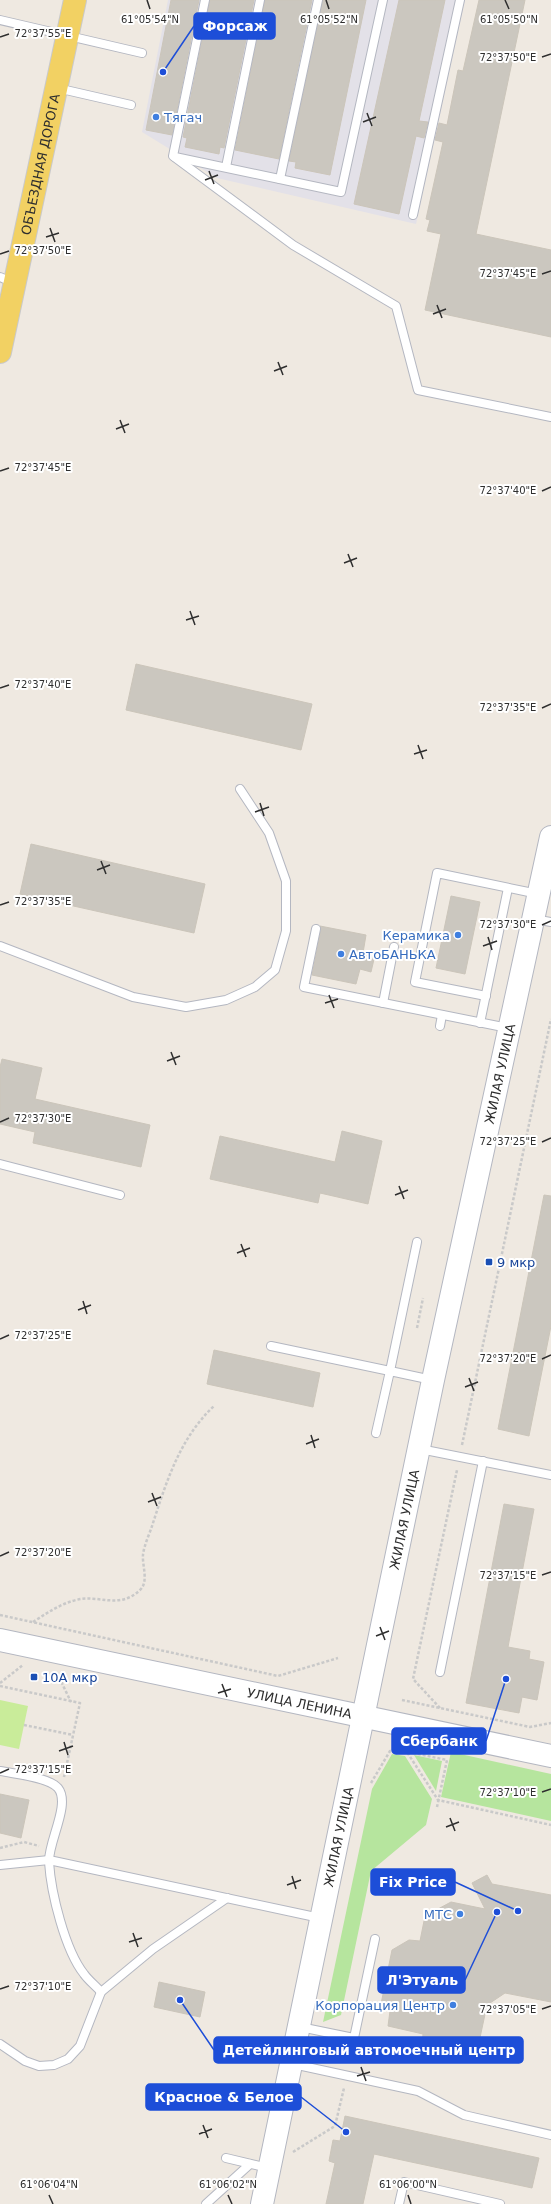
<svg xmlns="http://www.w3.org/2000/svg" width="551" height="2204" font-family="'DejaVu Sans',sans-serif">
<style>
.industrial{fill:#e3e1e8}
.green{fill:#b6e59e}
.pitch{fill:#c9ec9a}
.building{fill:#cbc7bf;stroke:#cbc5ba}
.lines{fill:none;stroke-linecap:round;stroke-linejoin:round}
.lane-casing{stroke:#b4b7c1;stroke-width:10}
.secondary-casing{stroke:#b4b7c1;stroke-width:24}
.primary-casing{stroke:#c9c9c9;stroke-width:24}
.path{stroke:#c9c9c9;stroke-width:2.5;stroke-dasharray:3 2;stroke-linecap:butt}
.lane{stroke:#fff;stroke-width:8}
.secondary{stroke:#fff;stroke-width:22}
.primary{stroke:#f2d163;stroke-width:22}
.ticks{fill:none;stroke:#2e2e2e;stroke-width:1.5}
.shop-dot{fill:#3f7fe0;stroke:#fff;stroke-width:1.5}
.transit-dot{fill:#1a4fb4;stroke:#fff;stroke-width:1.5}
.labels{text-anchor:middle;stroke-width:4;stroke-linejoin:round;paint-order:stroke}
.shop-label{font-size:13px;fill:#366cbe;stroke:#fff;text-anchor:end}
.street-label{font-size:13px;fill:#2e2e2e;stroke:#fff}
.transit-label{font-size:13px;fill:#164399;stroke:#fff;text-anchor:start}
.ticks-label{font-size:10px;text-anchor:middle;fill:#2e2e2e;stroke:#fff;stroke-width:4;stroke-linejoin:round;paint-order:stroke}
.leader{fill:none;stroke:#1d4ed8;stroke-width:1.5}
.callout-dot{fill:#1d4ed8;stroke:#fff;stroke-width:1.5}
.callout{fill:#1d4ed8;stroke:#1d4ed8;stroke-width:1.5}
.callout-label{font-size:14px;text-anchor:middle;font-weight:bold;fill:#fff}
</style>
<rect width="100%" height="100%" fill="#efe9e1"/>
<polygon class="industrial" points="168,0 465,0 416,224 217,178 142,132"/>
<g class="green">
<polygon points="451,1752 551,1774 551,1821 441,1797"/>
<polygon points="392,1754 405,1756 432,1799 426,1825 371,1871 341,2015 323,2022 372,1789"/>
<polygon points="414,1755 442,1761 436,1791"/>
</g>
<polygon class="pitch" points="0,1700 28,1706 19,1749 0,1745"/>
<g class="building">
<polygon points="171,0 199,0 172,135 146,130"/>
<polygon points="210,0 254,0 224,148 220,147 219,154 185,147 187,138 183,137"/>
<polygon points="265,0 312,0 279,159 235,150"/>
<polygon points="323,0 366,0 330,175 295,168 296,162 289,161"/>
<polygon points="399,0 445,0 419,121 428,122 424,138 416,136 399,214 354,204"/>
<polygon points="479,0 525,0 476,234 551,250 551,337 425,310 441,234 427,231 430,220 426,219 443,142 435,140 439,123 447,125 458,70 463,71"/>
<polygon points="136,664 312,704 301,750 126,710"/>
<polygon points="31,844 205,884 194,933 20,894"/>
<polygon points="451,896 480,902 465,974 436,968"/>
<polygon points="320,926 366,935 363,953 375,955 371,972 360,969 356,984 312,975 321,930"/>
<polygon points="2,1059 42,1068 35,1099 150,1125 141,1167 33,1143 35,1132 0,1124 0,1067"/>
<polygon points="342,1131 382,1141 368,1204 320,1193 318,1203 210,1179 220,1136 335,1162"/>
<polygon points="544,1195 551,1196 551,1326 529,1436 498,1429"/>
<polygon points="214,1350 320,1373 313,1407 207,1384"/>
<polygon points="504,1504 534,1509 508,1647 530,1651 529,1659 544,1662 537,1700 522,1697 519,1713 466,1703"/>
<polygon points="0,1794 29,1800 21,1838 0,1833"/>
<polygon points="487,1875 492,1884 551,1895 551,2002 505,1993 487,2005 475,2061 461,2058 462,2054 422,2047 423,2034 388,2026 390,2011 380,2009 392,1950 409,1940 420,1941 425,1916 451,1902 485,1909 472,1883"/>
<polygon points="159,1982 205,1992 200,2017 154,2007"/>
<polygon points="345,2116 539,2158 532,2188 374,2154 363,2204 326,2204 335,2163 329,2161 333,2140 340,2141"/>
</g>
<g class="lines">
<g class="lane-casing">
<g id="lane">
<polyline points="205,0 173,156 293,245 396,306 418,390 551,417"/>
<polyline points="0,20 142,53"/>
<polyline points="57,88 131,105"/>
<polyline points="175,157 341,192 383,0"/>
<polyline points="226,167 260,0"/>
<polyline points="280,179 318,0"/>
<polyline points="413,215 460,0"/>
<polyline points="0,277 14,283"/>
<polyline points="534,919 551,922"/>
<polyline points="316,929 304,987 508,1028"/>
<polyline points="0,946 133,997 186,1007 226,1000 255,987 275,970 286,931 286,881 269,833 240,789"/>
<polyline points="486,996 415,982 437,873 538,894"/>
<polyline points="383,1003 394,947"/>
<polyline points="480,1023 508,888"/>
<polyline points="440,1026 442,1015"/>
<polyline points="0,1164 120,1195"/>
<polyline points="271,1346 390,1371 417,1242"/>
<polyline points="376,1433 390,1371 432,1380"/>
<polyline points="420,1449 551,1475"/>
<polyline points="440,1672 483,1461"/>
<path d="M0 1771C14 1774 49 1777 58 1788 71 1804 48 1842 49 1862 51 1893 65 1950 84 1974 89 1981 96 1986 101 1992"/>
<polyline points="0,1865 49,1860 320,1918"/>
<polyline points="300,2027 354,2038 375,1939"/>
<polyline points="0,2044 25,2061 39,2066 54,2065 68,2059 80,2046 101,1992 153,1949 227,1898"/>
<polyline points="293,2064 418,2091 464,2115 551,2135"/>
<polyline points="226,2158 268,2168"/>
<polyline points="206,2204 250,2164"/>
<polyline points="399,2204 404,2182 500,2204"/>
</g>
</g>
<g class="secondary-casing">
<g id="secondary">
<path id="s1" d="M0 1640 551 1756"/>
<path id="s2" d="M262 2204 433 1380 551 837"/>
</g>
</g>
<g class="primary-casing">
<g id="primary">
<path id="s3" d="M0 352 75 0"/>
</g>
</g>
<g class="path">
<polyline points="417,1328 423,1298"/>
<polyline points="462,1445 551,1019"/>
<polyline points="0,1615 278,1676 338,1658"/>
<path d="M33 1622C47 1613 60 1604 76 1600 99 1594 119 1610 140 1590 149 1582 142 1565 143 1555 144 1545 150 1533 153 1523 167 1480 180 1438 214 1406"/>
<polyline points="57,1673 71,1702"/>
<polyline points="0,1683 23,1665"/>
<polyline points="0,1686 80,1703 64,1777"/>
<polyline points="402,1700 530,1727 551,1723"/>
<polyline points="440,1708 413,1679 457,1470"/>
<polyline points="24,1725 73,1735"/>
<polyline points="408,1752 447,1760 437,1807"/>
<polyline points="371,1783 390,1751 407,1752 438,1800 551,1825"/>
<polyline points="0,1848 24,1842 39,1846"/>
<polyline points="293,2152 335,2126 344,2088"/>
</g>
<use href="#lane" class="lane"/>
<use href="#secondary" class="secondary"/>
<use href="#primary" class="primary"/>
</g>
<path class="ticks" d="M147 0 150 9M326 0 329 9M505 0 509 9M0 37 9 34M542 57 551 54M367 113 372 126M363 122 376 117M209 171 214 184M205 180 218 175M50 228 55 242M46 237 59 233M0 254 9 251M542 274 551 271M437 305 442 318M433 314 446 309M278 362 283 375M274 371 287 366M120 420 125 433M116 429 129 424M0 471 9 468M542 491 551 487M348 554 353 567M344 563 357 558M190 611 195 625M186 620 199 616M0 688 9 685M542 708 551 704M418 745 423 759M414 754 427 750M260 803 264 816M255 812 269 807M101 861 106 874M97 870 110 865M0 905 9 902M542 925 551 921M488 937 492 950M483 946 497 941M329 995 334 1008M325 1003 338 999M171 1052 176 1065M167 1061 180 1056M0 1122 9 1118M542 1142 551 1138M399 1186 404 1199M395 1195 408 1190M241 1244 246 1257M237 1253 250 1248M83 1301 87 1314M78 1310 91 1305M0 1339 9 1335M542 1359 551 1355M469 1378 474 1391M465 1387 478 1382M311 1435 315 1448M306 1444 319 1439M152 1493 157 1506M148 1502 161 1497M0 1556 9 1552M542 1575 551 1572M380 1627 385 1640M376 1636 389 1631M222 1684 227 1697M218 1693 231 1689M64 1742 68 1755M59 1751 73 1746M0 1773 9 1769M542 1792 551 1789M450 1818 455 1831M446 1827 459 1822M292 1876 296 1889M287 1885 301 1880M133 1933 138 1947M129 1942 142 1938M0 1989 9 1986M542 2009 551 2006M361 2067 366 2081M357 2076 370 2072M203 2125 208 2138M199 2134 212 2129M49 2195 53 2204M228 2195 232 2204M408 2195 411 2204"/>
<g class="shop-dot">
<circle cx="156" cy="117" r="4"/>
<circle cx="458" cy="935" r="4"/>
<circle cx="341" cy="954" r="4"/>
<circle cx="460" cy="1914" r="4"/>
<circle cx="453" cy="2005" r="4"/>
</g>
<g class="transit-dot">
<rect x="485" y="1258" width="8" height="8" rx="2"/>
<rect x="30" y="1673" width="8" height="8" rx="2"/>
</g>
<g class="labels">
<g class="shop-label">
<text x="164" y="122" text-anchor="start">Тягач</text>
<text x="450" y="940">Керамика</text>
<text x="349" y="959" text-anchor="start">АвтоБАНЬКА</text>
<text x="452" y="1919">МТС</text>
<text x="445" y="2010">Корпорация Центр</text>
</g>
<g class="street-label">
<text dy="5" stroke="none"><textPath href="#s3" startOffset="192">ОБЪЕЗДНАЯ ДОРОГА</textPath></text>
<text dy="5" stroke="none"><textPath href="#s2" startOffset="1155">ЖИЛАЯ УЛИЦА</textPath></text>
<text dy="5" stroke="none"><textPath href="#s2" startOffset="699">ЖИЛАЯ УЛИЦА</textPath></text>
<text dy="5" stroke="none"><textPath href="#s1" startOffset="306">УЛИЦА ЛЕНИНА</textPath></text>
<text dy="5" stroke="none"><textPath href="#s2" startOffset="375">ЖИЛАЯ УЛИЦА</textPath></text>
</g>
<g class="transit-label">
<text x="497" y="1267">9 мкр</text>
<text x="42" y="1682">10А мкр</text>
</g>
</g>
<g class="ticks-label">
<text x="150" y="23">61°05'54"N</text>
<text x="329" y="23">61°05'52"N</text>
<text x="509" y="23">61°05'50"N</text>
<text x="43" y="37">72°37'55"E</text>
<text x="508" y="61">72°37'50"E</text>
<text x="43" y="254">72°37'50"E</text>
<text x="508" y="277">72°37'45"E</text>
<text x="43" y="471">72°37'45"E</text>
<text x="508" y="494">72°37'40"E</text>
<text x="43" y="688">72°37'40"E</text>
<text x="508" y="711">72°37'35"E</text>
<text x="43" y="905">72°37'35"E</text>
<text x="508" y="928">72°37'30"E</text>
<text x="43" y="1122">72°37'30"E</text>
<text x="508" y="1145">72°37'25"E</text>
<text x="43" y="1339">72°37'25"E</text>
<text x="508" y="1362">72°37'20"E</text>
<text x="43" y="1556">72°37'20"E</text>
<text x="508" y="1579">72°37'15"E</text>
<text x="43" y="1773">72°37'15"E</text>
<text x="508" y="1796">72°37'10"E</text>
<text x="43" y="1990">72°37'10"E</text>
<text x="508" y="2013">72°37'05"E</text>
<text x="49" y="2188">61°06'04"N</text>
<text x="228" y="2188">61°06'02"N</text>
<text x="408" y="2188">61°06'00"N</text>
</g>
<path class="leader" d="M163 72L194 26M506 1679L486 1741M518 1911L455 1882M497 1912L465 1980M180 2000L214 2050M346 2132L301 2097"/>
<g class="callout-dot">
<circle cx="163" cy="72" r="4"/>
<circle cx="506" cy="1679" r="4"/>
<circle cx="518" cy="1911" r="4"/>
<circle cx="497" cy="1912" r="4"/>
<circle cx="180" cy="2000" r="4"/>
<circle cx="346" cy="2132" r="4"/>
</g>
<g class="callout">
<rect x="194" y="13" width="81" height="26" rx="4"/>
<rect x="392" y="1728" width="94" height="26" rx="4"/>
<rect x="371" y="1869" width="84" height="26" rx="4"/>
<rect x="378" y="1967" width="87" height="26" rx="4"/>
<rect x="214" y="2037" width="309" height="26" rx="4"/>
<rect x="146" y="2084" width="155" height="26" rx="4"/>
</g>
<g class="callout-label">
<text x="235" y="31">Форсаж</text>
<text x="439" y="1746">Сбербанк</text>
<text x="413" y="1887">Fix Price</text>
<text x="422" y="1985">Л'Этуаль</text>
<text x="369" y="2055">Детейлинговый автомоечный центр</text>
<text x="224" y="2102">Красное &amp; Белое</text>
</g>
</svg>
